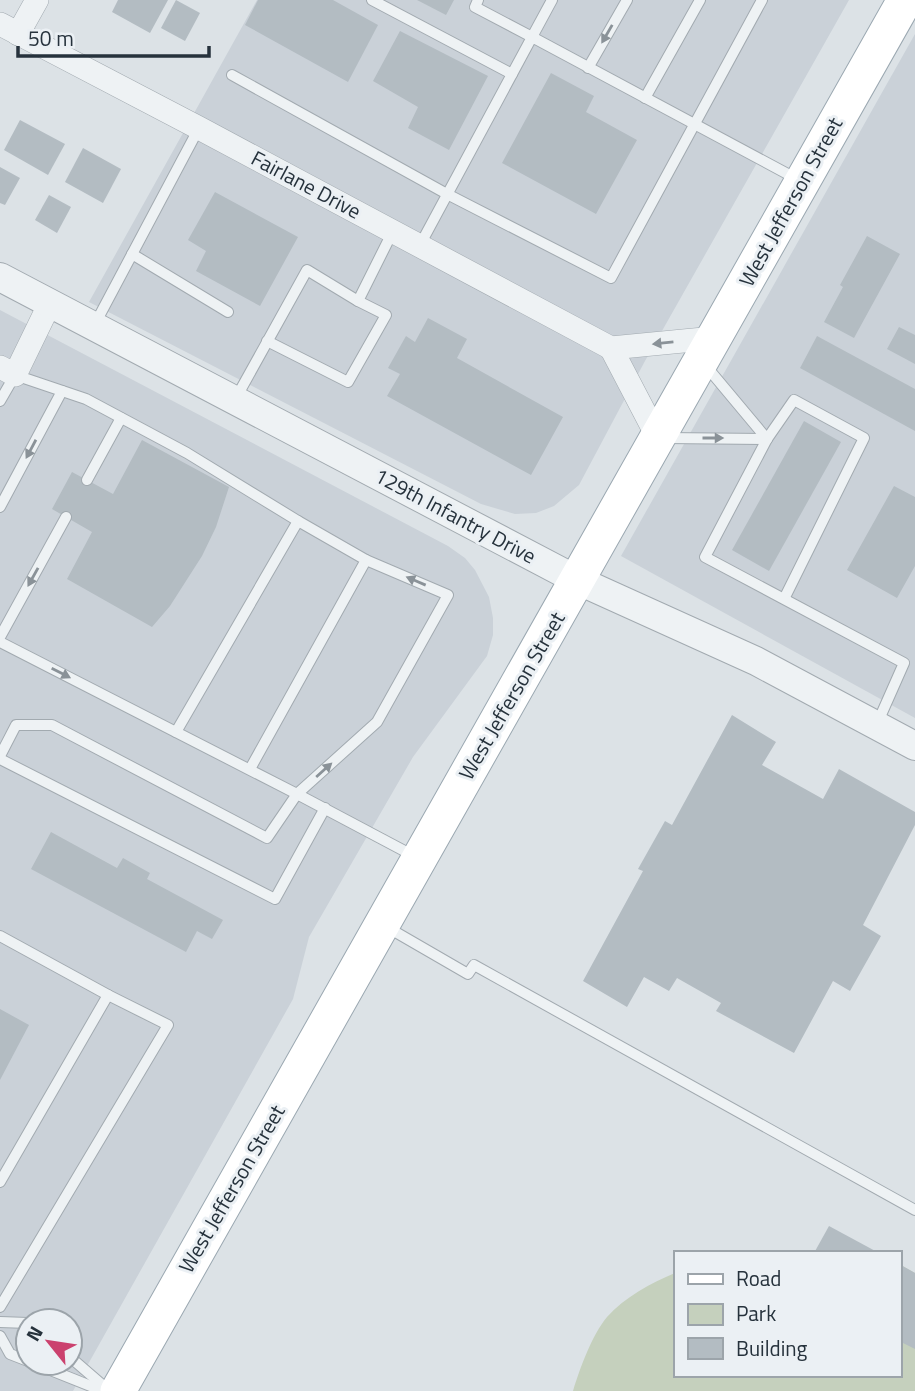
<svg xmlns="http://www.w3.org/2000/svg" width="915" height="1391" font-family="'Titillium Web',sans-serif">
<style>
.built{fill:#cad1d8;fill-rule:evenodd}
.green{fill:#c5d0bd}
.building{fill:#b3bcc2}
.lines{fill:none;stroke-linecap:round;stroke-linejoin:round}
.service-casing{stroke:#a2aab0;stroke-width:12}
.minor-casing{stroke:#a2aab0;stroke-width:24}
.tertiary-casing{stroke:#a2aab0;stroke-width:30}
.primary-casing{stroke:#9ba8b1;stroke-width:37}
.service{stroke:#eef2f4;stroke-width:10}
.minor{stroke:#eef2f4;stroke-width:23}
.tertiary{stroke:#eef2f4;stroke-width:28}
.primary{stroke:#fff;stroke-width:35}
.oneway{fill:#8a9298}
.labels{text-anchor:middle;stroke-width:6;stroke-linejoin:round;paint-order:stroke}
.street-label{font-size:21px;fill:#26323c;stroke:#ebf0f4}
</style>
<rect width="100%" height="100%" fill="#dce2e6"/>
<g class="built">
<polygon points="257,0 849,0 645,361 579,485 554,506 536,513 515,514 481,504 89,302"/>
<polygon points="915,34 915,718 621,556"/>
<path d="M0 310 448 546 465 558 475 570 489 597 493 618V635L487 656 413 757 309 937 293 999 73 1391H0ZM28 1321H70V1363H28Z"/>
</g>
<path class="green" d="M899 1264 915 1273V1391H573C580 1368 592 1335 607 1317 625 1297 651 1283 675 1273V1375H899Z"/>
<g class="building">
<polygon points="118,0 168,0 150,33 112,12"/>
<polygon points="176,0 200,13 185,41 161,28"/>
<polygon points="258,0 333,0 378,25 348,82 245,25"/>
<polygon points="417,0 454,0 446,15"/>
<polygon points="400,31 488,76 449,150 408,128 418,107 373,81"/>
<polygon points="551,73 594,96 586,112 637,140 596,214 502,163"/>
<polygon points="20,120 65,144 48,175 4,150"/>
<polygon points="83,148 121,169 103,203 65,182"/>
<polygon points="0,167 20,178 5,205 0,203"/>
<polygon points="215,192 298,237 260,306 196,271 206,251 188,240"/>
<polygon points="49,195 71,207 57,233 35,220"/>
<polygon points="867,236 900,254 854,338 824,322 843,287 840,285"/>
<polygon points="428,318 467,339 457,358 563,417 531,475 387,396 400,374 388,368 406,336 415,342"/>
<polygon points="899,327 915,335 915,364 887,349"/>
<polygon points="817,336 915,389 915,431 800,368"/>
<polygon points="804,421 841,442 769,571 732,550"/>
<polygon points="142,440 229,487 216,527 202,556 170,606 152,627 67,579 92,532 52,509 72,472 113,494"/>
<polygon points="894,486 915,497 915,566 897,598 847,570"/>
<polygon points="732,715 776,742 762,765 823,799 839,769 915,812 915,825 863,925 881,936 850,991 833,981 794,1053 716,1011 721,1003 677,978 669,991 644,977 627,1007 583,981 643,871 638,869 665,821 672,825"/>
<polygon points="51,832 117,868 123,858 150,873 147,879 223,920 212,939 197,931 186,952 31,869"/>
<polygon points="0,1009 29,1025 0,1080"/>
<polygon points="829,1226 879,1253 814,1253"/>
<polygon points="899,1264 915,1273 915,1349 899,1341"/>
</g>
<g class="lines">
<g class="service-casing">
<g id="service">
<polyline points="372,0 512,74"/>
<polyline points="478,0 475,7 532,37 552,0"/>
<polyline points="588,68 627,0"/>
<polyline points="232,75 447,194 611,278 762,0"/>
<polyline points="645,98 700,0"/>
<polyline points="420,245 532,37 797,179"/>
<polyline points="132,254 228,312"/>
<polyline points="95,324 199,128"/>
<polyline points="267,341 348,382 386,315 358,301"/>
<polyline points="706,366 767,439"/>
<polyline points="236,398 307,270 358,301 393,231"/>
<polyline points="0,401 15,375 86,399 187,453 298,521 366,560 250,769"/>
<polyline points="665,438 767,439"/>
<polyline points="87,480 121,418"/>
<polyline points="0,507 62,391"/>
<polyline points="784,599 864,438 794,400 767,439 705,557 904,663 877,724"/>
<polyline points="0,637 66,517"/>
<polyline points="0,642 297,794 377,722 448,595 366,560"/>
<polyline points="176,732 298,521"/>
<polyline points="0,756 16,725 52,725 267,838 297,794 414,856"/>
<polyline points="0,759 275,899 325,808"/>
<polyline points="385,926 468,974 474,965 915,1210"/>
<polyline points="0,936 108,995"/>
<polyline points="0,1182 108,995 168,1025 0,1307"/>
<polyline points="0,1322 28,1323"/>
<polyline points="0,1336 10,1354 28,1361"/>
<polyline points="70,1357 107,1389"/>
<polyline points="33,1363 103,1391"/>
</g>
</g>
<g class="minor-casing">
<g id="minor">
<polyline points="0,24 199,128 611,348 714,338"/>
<polyline points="18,34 37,0"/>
<polyline points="611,348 658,438"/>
<polyline points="0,367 15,375 50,303"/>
</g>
</g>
<g class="tertiary-casing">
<polyline id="tertiary" points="0,277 577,580 756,661 915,746"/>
</g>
<g class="primary-casing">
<polyline id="primary" points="118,1391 905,0"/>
</g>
<use href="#service" class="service"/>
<use href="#minor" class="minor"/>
<use href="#tertiary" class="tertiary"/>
<use href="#primary" class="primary"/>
</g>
<defs><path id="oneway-solid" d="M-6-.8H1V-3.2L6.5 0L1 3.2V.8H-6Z" transform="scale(1.75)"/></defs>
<g class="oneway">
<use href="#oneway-solid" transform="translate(607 34) rotate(120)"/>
<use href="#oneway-solid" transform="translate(663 343) rotate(174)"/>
<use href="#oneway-solid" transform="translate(713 438)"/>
<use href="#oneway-solid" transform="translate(31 449) rotate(118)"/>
<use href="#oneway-solid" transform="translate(33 577) rotate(119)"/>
<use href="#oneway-solid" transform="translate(416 581) rotate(-157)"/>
<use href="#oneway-solid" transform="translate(61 673) rotate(27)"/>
<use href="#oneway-solid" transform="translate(324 770) rotate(-42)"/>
</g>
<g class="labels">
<g class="street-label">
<text transform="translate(306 185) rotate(28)" y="7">Fairlane Drive</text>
<text transform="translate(791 202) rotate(-61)" y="7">West Jefferson Street</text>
<text transform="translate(455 516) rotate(28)" y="7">129th Infantry Drive</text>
<text transform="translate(512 696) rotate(-60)" y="7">West Jefferson Street</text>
<text transform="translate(232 1189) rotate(-60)" y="7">West Jefferson Street</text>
</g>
</g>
<rect x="674" y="1251" width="228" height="126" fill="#ebf0f4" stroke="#9ca4aa" stroke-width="2"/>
<rect x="688" y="1274" width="35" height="10" fill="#ffffff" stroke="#9ca4aa" stroke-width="2"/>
<text x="736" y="1286" font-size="21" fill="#26323c">Road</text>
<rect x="688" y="1304" width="35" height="21" fill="#c5d0bd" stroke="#9ca4aa" stroke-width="2"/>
<text x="736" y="1321" font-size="21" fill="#26323c">Park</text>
<rect x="688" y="1338" width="35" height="21" fill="#b3bcc2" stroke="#9ca4aa" stroke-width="2"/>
<text x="736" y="1356" font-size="21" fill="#26323c">Building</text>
<g transform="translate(49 1342) rotate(300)"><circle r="33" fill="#ebf0f4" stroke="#9ca4aa" stroke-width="2"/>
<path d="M0-5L12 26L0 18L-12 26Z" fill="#cb416e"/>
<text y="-10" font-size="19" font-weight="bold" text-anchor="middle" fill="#26323c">N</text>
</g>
<path d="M18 46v10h191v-10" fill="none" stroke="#26323c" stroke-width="3.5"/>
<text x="28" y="46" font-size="21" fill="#26323c" stroke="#ebf0f4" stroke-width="5" paint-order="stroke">50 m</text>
</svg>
